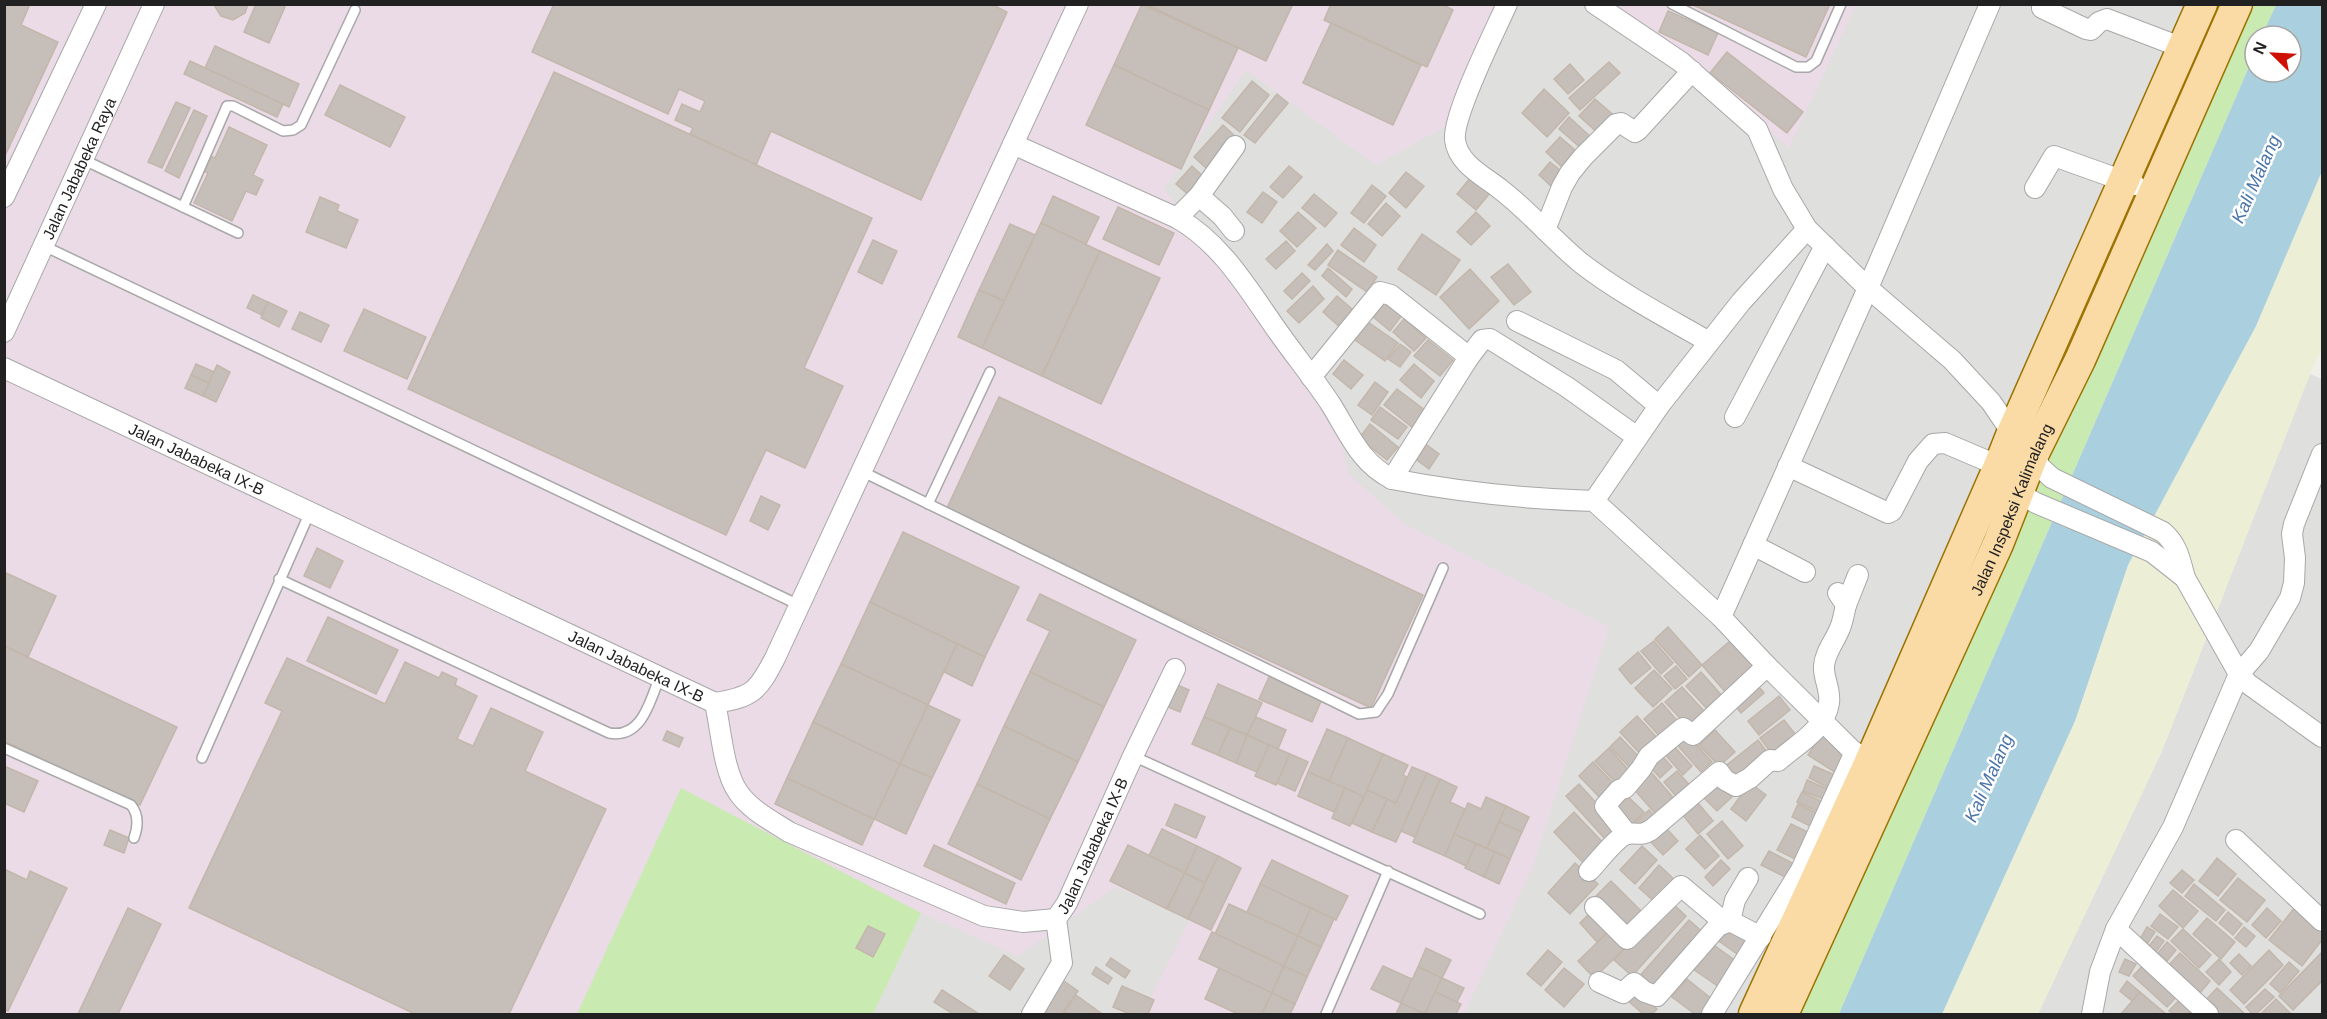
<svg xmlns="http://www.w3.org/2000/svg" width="2327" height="1019" font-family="Arial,sans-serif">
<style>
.residential{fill:#dfdfde}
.industrial{fill:#eadbe6}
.farmland{fill:#ecefd5}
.grass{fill:#c9eab0}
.water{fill:#aacfde}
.building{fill:#c6beb8;stroke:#c3b7ab;stroke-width:1.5}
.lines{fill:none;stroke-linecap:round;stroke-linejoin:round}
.lane-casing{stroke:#a8a8a8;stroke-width:12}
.street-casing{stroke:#a8a8a8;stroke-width:22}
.primary-casing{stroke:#9c7303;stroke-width:33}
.lane{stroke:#fff;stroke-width:9}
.street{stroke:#fff;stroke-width:20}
.primary{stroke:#fadba5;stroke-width:30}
.labels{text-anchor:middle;stroke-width:5;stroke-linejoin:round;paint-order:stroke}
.street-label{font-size:16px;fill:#212121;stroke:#fff}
.water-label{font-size:18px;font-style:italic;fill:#4b75a9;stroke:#fff}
</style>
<rect width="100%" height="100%" fill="#f1efe9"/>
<g class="residential">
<polygon points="2190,4 1744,1014 5,1014 5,5"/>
<polygon points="2310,374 2322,379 2322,1014 2038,1014 2162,751"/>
</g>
<g class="industrial">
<polygon points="5,5 1516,5 1470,113 1376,165 1246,70 1164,189 1334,410 1348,473 1403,523 1609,627 1533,866 1464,1014 1142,1014 1190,919 1116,887 1018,956 921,913 873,1014 5,1014"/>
<polygon points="1612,5 1856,5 1789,148 1665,41"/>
</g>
<polygon class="farmland" points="2322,171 2322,348 2310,374 2162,751 2038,1014 1942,1014 2075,721 2128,565 2256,326"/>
<g class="grass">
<polygon points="2237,5 2276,5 2263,36 2255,36 2255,53 1839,1014 1783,1014"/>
<polygon points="681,788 921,913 873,1014 577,1014"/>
</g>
<polygon class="water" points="2276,5 2322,5 2322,171 2256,326 2128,565 2075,721 1942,1014 1839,1014 2255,53 2255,72 2291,72 2291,36 2262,36"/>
<g class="building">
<polygon points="4,4 30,4 21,25 58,42 4,158"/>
<polygon points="248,4 245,13 233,20 221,16 214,5"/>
<polygon points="256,4 281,4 285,7 269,43 244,32"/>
<polygon points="554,4 991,4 1007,12 921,200 771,131 756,165 690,134 693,128 675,120 682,104 700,112 705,101 679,89 668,114 532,52"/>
<polygon points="1142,4 1238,48 1209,110 1114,65"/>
<polygon points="1145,4 1293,4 1266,61"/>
<polygon points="1331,4 1442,4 1453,10 1427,67 1324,20"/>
<polygon points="1691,4 1830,4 1806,57"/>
<polygon points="1668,11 1718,33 1708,55 1659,32"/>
<polygon points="1331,23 1421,65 1393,125 1303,83"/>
<polygon points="215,46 299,84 289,107 205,68"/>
<polygon points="1727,52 1803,112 1787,133 1710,73"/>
<polygon points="190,61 283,104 277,117 184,74"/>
<polygon points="1609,62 1620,73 1580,110 1569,98"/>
<polygon points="1570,64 1584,80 1568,94 1554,79"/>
<polygon points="1114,65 1209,110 1181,169 1086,125"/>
<polygon points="554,72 872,218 804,368 843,386 805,468 766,450 726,535 408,389"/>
<polygon points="1252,81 1269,95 1240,132 1222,118"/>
<polygon points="340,85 405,117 390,147 325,115"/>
<polygon points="1544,89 1569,113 1547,137 1522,113"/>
<polygon points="1277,94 1288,103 1255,143 1244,135"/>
<polygon points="1595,99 1617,118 1601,136 1579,116"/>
<polygon points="176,102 190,108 162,168 148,162"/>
<polygon points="194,110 207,116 179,178 165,171"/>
<polygon points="1569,117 1593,139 1583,150 1559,129"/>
<polygon points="1223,125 1236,137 1207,169 1194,157"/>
<polygon points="229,127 267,145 253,175 263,180 256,195 246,191 232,221 194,203 208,173 203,171 210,156 215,158"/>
<polygon points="1560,137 1581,155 1566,171 1546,152"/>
<polygon points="1550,162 1565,174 1553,188 1539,175"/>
<polygon points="1192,166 1207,180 1192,198 1176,184"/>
<polygon points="1289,166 1302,177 1283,198 1270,187"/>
<polygon points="1406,172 1424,186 1406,208 1389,193"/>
<polygon points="1471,177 1490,193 1476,210 1457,194"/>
<polygon points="1372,185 1386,196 1364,223 1351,213"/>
<polygon points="1263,192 1277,202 1262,223 1247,212"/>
<polygon points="1314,194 1337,213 1325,227 1302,208"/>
<polygon points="1053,196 1099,217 1086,244 1041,223"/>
<polygon points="320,197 339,205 337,211 358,220 346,248 306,232"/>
<polygon points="1386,203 1400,216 1382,236 1368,224"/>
<polygon points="1118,207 1174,233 1159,265 1103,239"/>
<polygon points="1298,212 1316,228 1297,247 1280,231"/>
<polygon points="1476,212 1490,226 1471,245 1457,232"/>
<polygon points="1041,223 1100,251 1042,376 982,348"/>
<polygon points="1010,224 1035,235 1004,301 979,290"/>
<polygon points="1354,228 1376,245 1364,262 1341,245"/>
<polygon points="1422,234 1460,260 1436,295 1398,269"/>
<polygon points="873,240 897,251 882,284 858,272"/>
<polygon points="1286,241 1295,251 1276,269 1266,259"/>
<polygon points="1327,244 1333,251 1315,270 1308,265"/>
<polygon points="1338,250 1377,277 1367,292 1328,265"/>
<polygon points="1100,251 1160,278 1101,404 1042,376"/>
<polygon points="1508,264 1531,292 1514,305 1491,277"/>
<polygon points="1328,268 1352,289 1346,297 1322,276"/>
<polygon points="1470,269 1499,301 1469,329 1440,297"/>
<polygon points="1302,273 1310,281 1292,299 1284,291"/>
<polygon points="1313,286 1324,299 1299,323 1287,311"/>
<polygon points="979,290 1004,301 982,348 958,337"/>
<polygon points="253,295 268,302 262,315 247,308"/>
<polygon points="1337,296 1359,315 1345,332 1323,312"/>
<polygon points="1384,301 1402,315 1390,331 1372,316"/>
<polygon points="268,302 287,311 279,327 261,318"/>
<polygon points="364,309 426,337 407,379 344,351"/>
<polygon points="300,312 329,325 321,342 292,329"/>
<polygon points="1404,319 1426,338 1414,351 1393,332"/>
<polygon points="1368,322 1398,343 1385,361 1355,340"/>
<polygon points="1428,340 1453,360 1440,376 1414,356"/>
<polygon points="1400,344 1411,352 1400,367 1388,359"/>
<polygon points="1344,360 1363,375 1351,389 1333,374"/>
<polygon points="196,364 214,372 209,383 191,375"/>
<polygon points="1414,364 1434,381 1421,398 1400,380"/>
<polygon points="217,365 230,372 216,402 203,396"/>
<polygon points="191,375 209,383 203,396 185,388"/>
<polygon points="1375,382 1388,392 1372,415 1358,405"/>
<polygon points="1397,389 1426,411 1413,428 1384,405"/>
<polygon points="999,397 1423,595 1371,708 946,510"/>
<polygon points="1380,407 1407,427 1398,439 1371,420"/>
<polygon points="1370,424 1398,447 1387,460 1359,438"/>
<polygon points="1420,440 1439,454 1429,469 1410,455"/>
<polygon points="761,496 780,505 768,530 750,521"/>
<polygon points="903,532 1019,587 985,657 870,602"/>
<polygon points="317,548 343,561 330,588 304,576"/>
<polygon points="4,572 56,596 28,657 4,646"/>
<polygon points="1040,594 1136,640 1104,707 1030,672 1050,631 1027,620"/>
<polygon points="870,602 957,644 928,705 841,664"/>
<polygon points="328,617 398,650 376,694 307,661"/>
<polygon points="1668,627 1702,665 1689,677 1655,639"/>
<polygon points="1737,635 1762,664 1727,694 1702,665"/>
<polygon points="1654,641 1673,663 1661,674 1641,651"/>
<polygon points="957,644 985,657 972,686 944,672"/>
<polygon points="4,646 177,727 140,805 4,741"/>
<polygon points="1638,652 1651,668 1631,684 1619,669"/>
<polygon points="287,658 385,704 405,662 439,678 442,672 457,679 455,685 477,696 457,739 473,746 491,708 543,732 525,771 606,809 509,1014 415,1014 189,908 282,711 265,703"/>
<polygon points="841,664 928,705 900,764 813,722"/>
<polygon points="1676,666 1687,679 1675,689 1664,676"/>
<polygon points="1654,670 1672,689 1653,707 1635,688"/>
<polygon points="1030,672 1104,707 1078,762 1004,726"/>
<polygon points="1701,672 1724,698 1709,711 1686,686"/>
<polygon points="1270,675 1322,699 1312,722 1259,699"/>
<polygon points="1754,681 1764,693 1741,713 1731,701"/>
<polygon points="1175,684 1189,690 1180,712 1166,706"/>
<polygon points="1218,684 1262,703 1247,735 1204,717"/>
<polygon points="1682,687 1704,711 1688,727 1665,702"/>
<polygon points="1779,696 1790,710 1759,735 1748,721"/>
<polygon points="1662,703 1679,723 1662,739 1644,719"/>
<polygon points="928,705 960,720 932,778 900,764"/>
<polygon points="1637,716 1661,742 1644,758 1620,732"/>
<polygon points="1204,717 1230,728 1218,755 1192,744"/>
<polygon points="1256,717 1286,730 1278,749 1247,735"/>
<polygon points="1784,720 1799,739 1775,758 1760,738"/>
<polygon points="813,722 900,764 874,819 787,778"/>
<polygon points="1004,726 1078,762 1050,819 977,784"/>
<polygon points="1230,728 1247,735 1236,763 1218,755"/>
<polygon points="1327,729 1348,738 1329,781 1308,772"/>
<polygon points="1683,730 1712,762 1701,772 1672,739"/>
<polygon points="1715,730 1735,752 1719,766 1699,745"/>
<polygon points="667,731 683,738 679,747 663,740"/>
<polygon points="1822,733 1850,751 1836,773 1808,755"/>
<polygon points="1247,735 1269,745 1257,772 1236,763"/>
<polygon points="1620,737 1645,763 1635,773 1610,747"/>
<polygon points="1348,738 1383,754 1364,797 1329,781"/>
<polygon points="1758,740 1770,756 1736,783 1723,768"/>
<polygon points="1671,743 1692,766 1683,775 1662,751"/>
<polygon points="1269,745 1290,754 1276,785 1255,776"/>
<polygon points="1609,748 1633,775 1620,787 1595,761"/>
<polygon points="1658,751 1672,767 1660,778 1646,762"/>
<polygon points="1290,754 1308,762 1295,791 1277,783"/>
<polygon points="1383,754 1408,765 1403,775 1407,777 1396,803 1367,790"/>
<polygon points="1593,762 1617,787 1603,801 1579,776"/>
<polygon points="900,764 932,778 906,834 874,819"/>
<polygon points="4,766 38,781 24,812 4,803"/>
<polygon points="1814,766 1835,775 1829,788 1809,778"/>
<polygon points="1412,767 1427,773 1396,842 1372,832 1387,799 1396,803"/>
<polygon points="1650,771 1678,803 1660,819 1632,787"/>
<polygon points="1677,771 1694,790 1680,801 1664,782"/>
<polygon points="1308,772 1345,788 1334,812 1298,796"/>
<polygon points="1427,773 1440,779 1415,837 1401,831"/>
<polygon points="787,778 874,819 862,845 775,804"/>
<polygon points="1720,778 1735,794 1717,811 1702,796"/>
<polygon points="1440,779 1457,787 1450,802 1465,809 1445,856 1413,842"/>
<polygon points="1807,780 1830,790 1825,800 1803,791"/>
<polygon points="1750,783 1766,795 1746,821 1731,809"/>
<polygon points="977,784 1050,819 1021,880 948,844"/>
<polygon points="1579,784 1619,828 1606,840 1566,796"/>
<polygon points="1345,788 1364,797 1350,826 1332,818"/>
<polygon points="1367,790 1387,799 1372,832 1352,823"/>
<polygon points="1622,791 1644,812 1630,826 1608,806"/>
<polygon points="1802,792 1823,802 1819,812 1797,802"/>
<polygon points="1486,797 1506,806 1487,848 1454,834 1468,803 1481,809"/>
<polygon points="1693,797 1713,821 1698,834 1678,809"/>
<polygon points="1175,804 1205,817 1196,838 1166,825"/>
<polygon points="1798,804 1819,814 1812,827 1792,817"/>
<polygon points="1506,806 1529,817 1522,832 1499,822"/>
<polygon points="1649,810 1657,819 1643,832 1635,822"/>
<polygon points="1574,812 1608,848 1588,868 1554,832"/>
<polygon points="1722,821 1743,846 1728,859 1707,834"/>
<polygon points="1499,822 1522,832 1510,859 1487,848"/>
<polygon points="1791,824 1814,835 1801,862 1777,850"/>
<polygon points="1664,826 1678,841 1663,855 1649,840"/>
<polygon points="1162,829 1197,846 1185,873 1149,856"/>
<polygon points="110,830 129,838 124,853 104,845"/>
<polygon points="1454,834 1476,844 1466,866 1445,856"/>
<polygon points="1700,835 1719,856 1705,869 1686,849"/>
<polygon points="1476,844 1495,852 1484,877 1465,868"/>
<polygon points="934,845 1015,883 1006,904 924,866"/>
<polygon points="1128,845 1185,873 1167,909 1110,881"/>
<polygon points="1197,846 1218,856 1205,883 1185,873"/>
<polygon points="1642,846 1657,860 1635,884 1620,870"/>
<polygon points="1769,851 1800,867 1793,881 1761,865"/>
<polygon points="1495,852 1510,859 1499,884 1484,877"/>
<polygon points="1218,856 1241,868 1211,930 1188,919"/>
<polygon points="2217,858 2236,874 2218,896 2199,881"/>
<polygon points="1272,860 1348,896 1336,920 1260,884"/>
<polygon points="1721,860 1730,869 1713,886 1705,877"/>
<polygon points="1575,863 1598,884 1570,914 1548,893"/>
<polygon points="1659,865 1677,882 1657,904 1639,888"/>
<polygon points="4,869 27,880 30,871 67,888 8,1011 4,1009"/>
<polygon points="2182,870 2194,880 2182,893 2170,883"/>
<polygon points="1185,873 1205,883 1188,919 1167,909"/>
<polygon points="2238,878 2265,900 2247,922 2220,900"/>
<polygon points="1611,881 1641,911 1623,928 1594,898"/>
<polygon points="1260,884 1311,908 1298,936 1247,912"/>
<polygon points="2194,884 2225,910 2216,921 2185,896"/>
<polygon points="2173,890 2198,911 2183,928 2159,906"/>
<polygon points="1669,900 1686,916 1632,976 1614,960"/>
<polygon points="1229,904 1298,936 1284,966 1215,934"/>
<polygon points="2295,907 2322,929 2322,940 2302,966 2269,940"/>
<polygon points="128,908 161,924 118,1014 78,1014"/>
<polygon points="1311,908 1334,919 1321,947 1298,936"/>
<polygon points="2267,908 2281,921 2266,938 2252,925"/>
<polygon points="2228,912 2242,924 2233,935 2219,923"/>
<polygon points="1590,913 1608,932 1597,942 1580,923"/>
<polygon points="2160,914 2178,927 2168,939 2151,926"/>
<polygon points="2207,918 2235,942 2221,959 2193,934"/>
<polygon points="1689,920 1705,934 1653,993 1637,979"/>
<polygon points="1727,924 1753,943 1743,958 1716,939"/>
<polygon points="868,926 885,934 873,957 856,948"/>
<polygon points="2147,927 2155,932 2147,944 2140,939"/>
<polygon points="2244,927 2255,936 2246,947 2235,938"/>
<polygon points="2183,929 2211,955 2199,968 2171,941"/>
<polygon points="1212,932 1284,966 1272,993 1199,959"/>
<polygon points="1608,932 1624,949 1594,978 1578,961"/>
<polygon points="1298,936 1321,947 1307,977 1284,966"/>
<polygon points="2157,936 2164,941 2156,952 2149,946"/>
<polygon points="2167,942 2176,950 2167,961 2158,953"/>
<polygon points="1711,943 1740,964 1722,989 1693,969"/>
<polygon points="1426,948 1451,960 1442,978 1418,967"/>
<polygon points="1548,950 1562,962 1541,986 1527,974"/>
<polygon points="2269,950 2283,965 2244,1004 2230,990"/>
<polygon points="2322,952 2322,981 2293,1010 2279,996"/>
<polygon points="2180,953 2210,981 2200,993 2169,965"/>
<polygon points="2239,954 2251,966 2242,975 2230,963"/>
<polygon points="1004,955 1024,969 1010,990 989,976"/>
<polygon points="1111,958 1130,971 1125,978 1106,965"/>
<polygon points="2125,959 2136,964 2129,976 2119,972"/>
<polygon points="2219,959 2231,972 2219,985 2206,972"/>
<polygon points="2147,961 2180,993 2167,1007 2133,976"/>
<polygon points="2289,962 2299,971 2280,993 2270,984"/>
<polygon points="1284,966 1307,977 1295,1004 1272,993"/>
<polygon points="1383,966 1412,979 1401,1003 1371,989"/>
<polygon points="1096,967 1112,978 1108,984 1092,974"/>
<polygon points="1418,967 1442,978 1425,1014 1401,1003"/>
<polygon points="1219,968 1272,993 1262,1014 1238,1014 1205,999"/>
<polygon points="1564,968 1584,984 1564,1007 1545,990"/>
<polygon points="1442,978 1464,988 1457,1002 1435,992"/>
<polygon points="1061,979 1078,991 1062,1014 1035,1014"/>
<polygon points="1687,979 1717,1003 1708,1014 1695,1014 1672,997"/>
<polygon points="2127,981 2140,992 2132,1001 2120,991"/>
<polygon points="1122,986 1154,1000 1148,1014 1130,1014 1113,1007"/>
<polygon points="1635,988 1657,1009 1652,1014 1643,1014 1626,999"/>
<polygon points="2217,988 2245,1014 2217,1014 2204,1002"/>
<polygon points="2265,989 2274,997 2256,1014 2252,1014 2246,1007"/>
<polygon points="942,990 979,1014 953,1014 934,1002"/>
<polygon points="1435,992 1461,1004 1456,1014 1425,1014"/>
<polygon points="2140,992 2166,1014 2121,1014"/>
<polygon points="1272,993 1295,1004 1290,1014 1262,1014"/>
<polygon points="1076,995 1101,1013 1100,1014 1068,1014 1064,1012"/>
<polygon points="2182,997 2201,1014 2173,1014 2169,1011"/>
<polygon points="2276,999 2291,1014 2261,1014"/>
<polygon points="1401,1003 1425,1014 1396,1014"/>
</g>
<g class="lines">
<g class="lane-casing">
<g id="lane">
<polyline points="1672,4 1796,67 1808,67 1816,61 1841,4"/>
<polyline points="84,160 238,233"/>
<polyline points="183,207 227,106 233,106 283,131 293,130 301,125 355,10"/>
<polyline points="44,246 799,605"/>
<polyline points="861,471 1359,714 1376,712 1388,694 1443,568"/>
<polyline points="928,504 990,372"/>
<path d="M279 579 609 733C642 739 650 701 660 676"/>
<path d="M4 748 131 805C139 815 138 827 134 838"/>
<polyline points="1133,756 1480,914"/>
<polyline points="202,758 310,512"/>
<polyline points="1326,1014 1388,871"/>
</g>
</g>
<g class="street-casing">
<g id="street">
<path d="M1507 4C1495 31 1452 116 1455 140 1458 164 1484 176 1500 189 1529 211 1553 240 1581 263 1621 294 1666 317 1709 342"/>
<path d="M1595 4 1681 62 1757 129 1783 189 1807 229 1868 288 1952 360 1991 402 2012 433 2033 455 2041 468 2052 478 2163 532C2178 545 2180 560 2185 578"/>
<polyline points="2042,8 2086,29 2091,30 2099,22 2107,19 2183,48"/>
<path d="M1013 144 1177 218C1223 244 1249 291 1279 333 1296 357 1314 379 1330 403 1349 433 1359 462 1392 479 1459 492 1526 499 1594 501L1721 617 1767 666 1868 766"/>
<polyline points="2035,188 2054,156 2135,185"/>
<polyline points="1199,196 1222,216 1234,231"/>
<polyline points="4,197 96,4"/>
<polyline points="1177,218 1199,196 1235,146"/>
<polyline points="1545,230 1562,187 1570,173 1583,157 1616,124 1621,123 1635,132 1638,130 1692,71"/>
<polyline points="1517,321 1616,370 1659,406"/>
<path id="s1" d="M4 332 154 4"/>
<polyline points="1469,357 1482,340 1490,339 1567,387 1637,437"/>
<path id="s2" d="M4 368 715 703"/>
<polyline points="1311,377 1380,292 1391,295 1469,357 1392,479"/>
<polyline points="1735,417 1825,246"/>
<polyline points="1788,466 1888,513 1892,511 1918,461 1933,444 1945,443 1999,466"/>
<polyline points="2018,493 2036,503 2152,552 2185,578 2239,674 2247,683 2322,737"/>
<polyline points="1594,501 1659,406 1741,302 1807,229"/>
<polyline points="1753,545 1805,572"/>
<polyline points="1846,605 1858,575"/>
<polyline points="1721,617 1868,288 1990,4"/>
<path d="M715 703C753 697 758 691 775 658L1078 4"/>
<path id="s3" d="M715 703C721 729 723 770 738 792 749 809 772 821 789 832L984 916 1023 922 1056 919 1067 903 1133 756 1175 669"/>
<polyline points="1627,834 1605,806 1619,790 1625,788 1641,769 1649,756 1683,728 1693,735 1767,666"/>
<polyline points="2236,840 2322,921"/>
<path d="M1589 871C1598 862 1617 836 1628 834 1638 832 1639 837 1651 830L1719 772 1725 780 1736 786 1750 778 1770 760 1778 761C1796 745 1825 730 1829 703 1831 690 1823 678 1824 666 1825 652 1835 641 1840 628 1843 621 1844 613 1846 605L1838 593"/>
<polyline points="1595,907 1627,939 1681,886 1718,917 1730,921 1735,900 1748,878"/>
<polyline points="2116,929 2208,1014"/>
<polyline points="1599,982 1623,993 1634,983 1645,992 1657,996 1718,926 1730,921 1761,937"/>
<polyline points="1032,1014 1062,963 1056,919"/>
<polyline points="1712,1014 1801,870 1855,752"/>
<polyline points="2092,1014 2100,972 2116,929 2173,827 2239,674 2259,651 2290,598 2294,583 2295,558 2292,534 2294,524 2322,454"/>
</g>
</g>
<g class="primary-casing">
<g id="primary">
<polyline points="1754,1014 1868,766 1999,466 2012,433 2202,4"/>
<path id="s4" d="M1783 1014 1998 544 2033 455 2080 360 2237 4"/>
</g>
</g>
<use href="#lane" class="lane"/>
<use href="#street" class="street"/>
<use href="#primary" class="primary"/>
</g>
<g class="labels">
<g class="street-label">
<text dy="6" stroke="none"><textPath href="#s1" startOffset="180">Jalan Jababeka Raya</textPath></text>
<text dy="6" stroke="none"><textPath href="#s2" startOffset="213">Jalan Jababeka IX-B</textPath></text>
<text dy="6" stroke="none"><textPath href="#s4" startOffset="554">Jalan Inspeksi Kalimalang</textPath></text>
<text dy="6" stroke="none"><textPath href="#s2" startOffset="699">Jalan Jababeka IX-B</textPath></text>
<text dy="6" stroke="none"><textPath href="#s3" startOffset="525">Jalan Jababeka IX-B</textPath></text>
</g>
<g class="water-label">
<text transform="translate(2256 179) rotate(-66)" y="6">Kali Malang</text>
<text transform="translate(1989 778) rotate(-66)" y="6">Kali Malang</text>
</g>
</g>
<rect width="2327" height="1019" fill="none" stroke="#212121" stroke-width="12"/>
<g transform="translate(2273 54) rotate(294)"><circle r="28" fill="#ffffff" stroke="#a6a6a6" stroke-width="1.5"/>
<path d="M0-4.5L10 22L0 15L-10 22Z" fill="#cf1004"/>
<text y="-9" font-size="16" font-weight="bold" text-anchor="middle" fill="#212121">N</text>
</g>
</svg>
